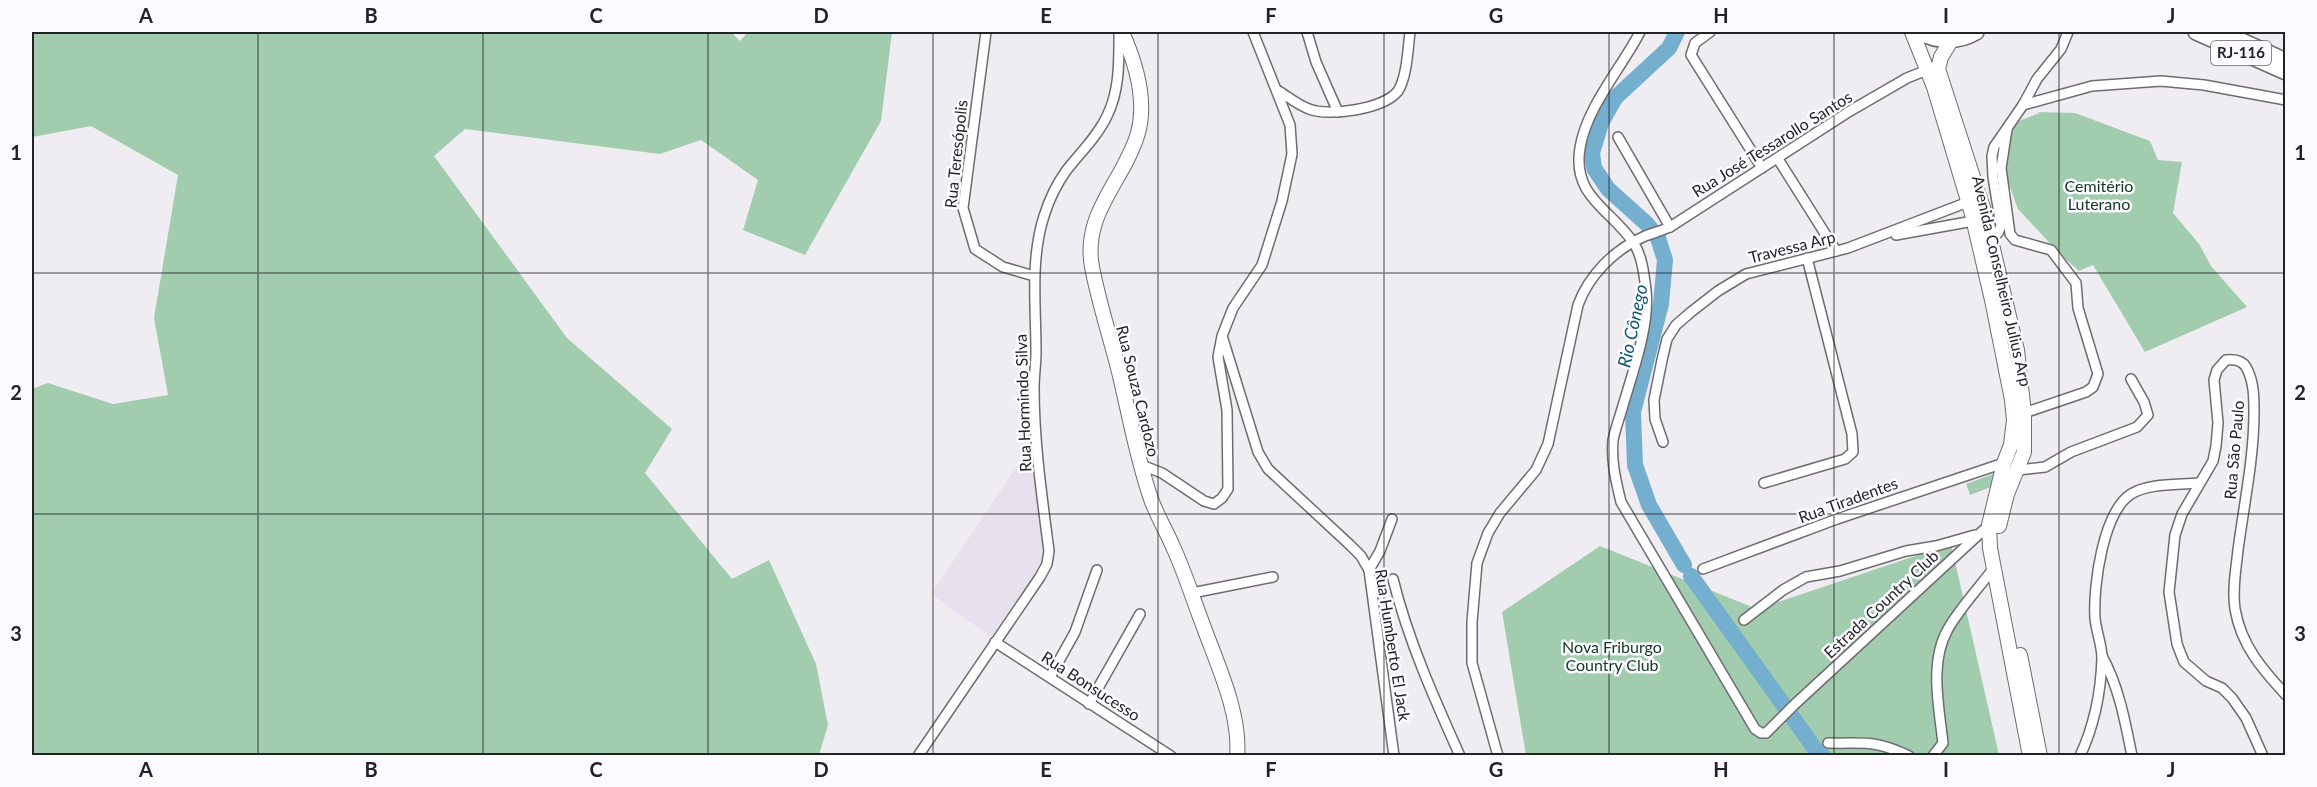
<svg xmlns="http://www.w3.org/2000/svg" width="2317" height="787" font-family="Lato,sans-serif">
<style>
.built{fill:#e7e1ee}
.green{fill:#a1ccae}
.lines{fill:none;stroke-linecap:round;stroke-linejoin:round}
.river{stroke:#74afcf;stroke-width:16}
.street-casing{stroke:#6e6c71;stroke-width:12}
.secondary-casing{stroke:#6e6c71;stroke-width:16}
.primary-casing{stroke:#6e6c71;stroke-width:18}
.street{stroke:#fff;stroke-width:9}
.secondary{stroke:#fff;stroke-width:14}
.primary{stroke:#fff;stroke-width:15}
.grid{fill:none;stroke:#232224;stroke-width:1.5;stroke-opacity:0.55}
.labels{text-anchor:middle;stroke-width:5;stroke-linejoin:round;paint-order:stroke}
.shield{fill:#fdfbff;stroke:#646366;stroke-width:1.5}
.shield-label{font-size:15px;font-weight:bold;fill:#232224}
.street-label{font-size:16px;fill:#232224;stroke:#fdfbff}
.park-label{font-size:16px;fill:#0e3820;stroke:#fdfbff}
.water-label{font-size:18px;font-style:italic;fill:#0a5676;stroke:#fdfbff}
.neatline{fill:none;stroke:#232224;stroke-width:2}
.grid-label{font-size:20px;text-anchor:middle;font-weight:bold;fill:#232224}
</style>
<rect width="100%" height="100%" fill="#f0edf2"/>
<polygon class="built" points="1030,447 1045,563 991,637 931,594"/>
<g class="green">
<polygon points="32,32 731,32 740,41 748,32 892,32 881,121 805,255 743,230 758,180 701,140 660,154 465,129 434,156 567,338 672,429 645,473 732,579 769,560 816,664 828,725 819,755 32,755 32,389 48,383 113,404 168,395 154,318 178,175 91,126 32,137"/>
<polygon points="2037,112 2075,113 2150,141 2158,160 2182,162 2173,213 2199,244 2211,266 2247,307 2145,352 2093,265 2079,271 2060,254 2018,209 2005,173 2006,138 2019,121 2040,113"/>
<polygon points="1996,473 1991,487 1970,495 1966,484"/>
<polygon points="1951,544 1999,755 1526,755 1502,612 1600,546 1757,609"/>
</g>
<g class="lines">
<g class="river">
<polyline points="1677,32 1669,48 1615,98 1601,123 1592,153 1594,168 1608,189 1647,224 1658,238 1665,260 1661,304 1633,412 1635,465 1649,505 1684,565"/>
<polyline points="1691,576 1818,753 1823,756"/>
</g>
<g class="street-casing">
<g id="street">
<polyline points="986,32 963,208 975,249 1003,267 1034,276"/>
<polyline points="1307,32 1316,62 1338,112"/>
<path d="M1640 32C1622 67 1586 108 1580 148 1572 196 1609 208 1633 242 1642 255 1644 274 1646 290 1650 326 1632 374 1622 409 1619 419 1615 430 1613 440 1611 462 1616 481 1621 502L1755 729 1761 733H1766L1794 705 1989 525"/>
<polyline points="1710,32 1695,43 1691,55 1762,168"/>
<path d="M1277 90C1287 96 1298 105 1309 109 1329 117 1384 109 1398 91 1407 77 1408 48 1410 32"/>
<polyline points="2023,105 2092,86 2161,81 2204,85 2286,100"/>
<polyline points="2007,129 2001,168 2010,234 2015,240 2051,250 2076,283 2078,308 2098,374 2093,387 2086,392 2024,413"/>
<polyline points="1618,137 1670,227"/>
<polyline points="1778,159 1836,251"/>
<polyline points="1896,235 1973,221"/>
<polyline points="1992,238 1998,233 2001,226 1993,177 1992,156 1994,147 2023,105 2037,79 2061,49 2068,32"/>
<polyline points="1223,339 1258,452 1268,469 1350,545 1361,556 1369,570 1394,756"/>
<polyline points="1663,442 1655,419 1654,400 1662,360 1667,339 1676,325 1691,312 1718,291 1746,274 1848,248 1968,202"/>
<polyline points="1139,464 1162,473 1204,501 1214,504 1222,498 1228,489 1227,410 1218,357 1222,336 1233,308 1262,265 1282,201 1292,154 1290,125 1253,32"/>
<polyline points="2018,470 2045,467 2071,452 2137,427 2148,415 2144,402 2131,379"/>
<polyline points="1764,483 1845,459 1853,452 1852,434 1807,258"/>
<polyline points="1703,569 1837,519 2004,463"/>
<polyline points="1369,570 1380,551 1392,519"/>
<path d="M1393 579C1408 640 1434 698 1460 756"/>
<polyline points="1192,593 1273,577"/>
<polyline points="1744,620 1783,590 1806,577 1840,571 1906,551 1936,546 1975,535"/>
<polyline points="995,642 1171,756"/>
<path d="M2102 656C2119 687 2125 721 2132 756"/>
<polyline points="1050,677 1075,632 1097,570"/>
<polyline points="1089,704 1140,614"/>
<path d="M1828 743C1864 744 1873 739 1909 756"/>
<path d="M918 756 1040 577 1047 564 1049 551C1042 497 1034 442 1034 388 1034 376 1036 364 1036 352 1036 306 1030 260 1044 216 1049 200 1056 185 1066 171 1080 153 1097 137 1107 116 1120 90 1119 60 1119 32"/>
<path d="M1498 756 1472 663V622L1477 563 1488 533 1500 513 1536 470 1548 444 1578 305C1589 275 1614 250 1643 237 1652 233 1661 231 1670 227L1850 111 1907 78 1927 70"/>
<path d="M1933 756 1943 743C1939 707 1929 662 1948 629 1960 608 1978 589 1993 569"/>
<path d="M2080 756C2094 726 2101 690 2102 658 2102 645 2096 631 2095 618 2093 586 2103 512 2131 494 2149 483 2178 485 2198 483"/>
<path d="M2263 756 2246 718 2232 698 2222 688 2206 681 2184 662 2177 644 2169 592 2175 535 2182 514 2213 461 2216 446 2218 423 2214 380 2217 370 2226 360C2235 359 2242 360 2246 367 2254 381 2254 397 2254 412 2254 458 2244 504 2238 550 2236 569 2232 590 2235 609 2241 645 2262 669 2286 695"/>
</g>
</g>
<g class="secondary-casing">
<g id="secondary">
<path d="M1122 32C1135 61 1147 100 1138 133 1124 181 1082 213 1092 267 1099 304 1111 339 1120 376 1130 418 1137 459 1151 499 1157 516 1167 532 1174 549 1185 573 1193 599 1203 625 1217 664 1241 714 1237 756"/>
<polyline points="1912,32 1934,87 1972,214 1992,300 2012,400 2014,420 2011,445 2004,463 1989,525 1990,548 2030,756"/>
<polyline points="1952,39 1941,57 1938,69 1984,211 2017,350 2024,413 2024,452 2007,494 1999,526"/>
<polyline points="2020,655 2040,756"/>
</g>
</g>
<g class="primary-casing">
<g id="primary">
<path d="M1918 32C1937 41 1957 43 1976 32"/>
<polyline points="2196,32 2286,72"/>
<polyline points="2222,32 2286,61"/>
</g>
</g>
<use href="#street" class="street"/>
<use href="#secondary" class="secondary"/>
<use href="#primary" class="primary"/>
</g>
<path class="grid" d="M258 32V756M483 32V756M708 32V756M933 32V756M1158 32V756M1384 32V756M1609 32V756M1834 32V756M2059 32V756M32 273H2286M32 514H2286"/>
<g class="labels">
<rect class="shield" x="2211" y="41" width="60" height="24" rx="4.5"/>
<g class="shield-label">
<text x="2241" y="58">RJ-116</text>
</g>
<g class="street-label">
<text transform="translate(1772 144) rotate(-32)" y="6">Rua José Tessarollo Santos</text>
<text transform="translate(956 154) rotate(-84)" y="6">Rua Teresópolis</text>
<text transform="translate(1792 247) rotate(-14)" y="6">Travessa Arp</text>
<text transform="translate(2002 281) rotate(77)" y="6">Avenida Conselheiro Julius Arp</text>
<text transform="translate(1138 391) rotate(76)" y="6">Rua Souza Cardozo</text>
<text transform="translate(1023 403) rotate(-92)" y="6">Rua Hormindo Silva</text>
<text transform="translate(2234 450) rotate(-85)" y="6">Rua São Paulo</text>
<text transform="translate(1848 500) rotate(-20)" y="6">Rua Tiradentes</text>
<text transform="translate(1881 604) rotate(-43)" y="6">Estrada Country Club</text>
<text transform="translate(1393 645) rotate(81)" y="6">Rua Humberto El Jack</text>
<text transform="translate(1091 686) rotate(33)" y="6">Rua Bonsucesso</text>
</g>
<g class="park-label">
<text x="2099" y="192">Cemitério<tspan x="2099" dy="18">Luterano</tspan></text>
<text x="1612" y="653">Nova Friburgo<tspan x="1612" dy="18">Country Club</tspan></text>
</g>
<g class="water-label">
<text transform="translate(1633 326) rotate(-78)" y="6">Rio Cônego</text>
</g>
</g>
<rect width="2317" height="787" fill="none" stroke="#fdfbff" stroke-width="66"/>
<rect x="33" y="33" width="2251" height="721" class="neatline"/>
<g class="grid-label">
<text x="146" y="23">A</text>
<text x="371" y="23">B</text>
<text x="596" y="23">C</text>
<text x="821" y="23">D</text>
<text x="1046" y="23">E</text>
<text x="1271" y="23">F</text>
<text x="1496" y="23">G</text>
<text x="1721" y="23">H</text>
<text x="1946" y="23">I</text>
<text x="2171" y="23">J</text>
<text x="16" y="160">1</text>
<text x="2300" y="160">1</text>
<text x="16" y="400">2</text>
<text x="2300" y="400">2</text>
<text x="16" y="641">3</text>
<text x="2300" y="641">3</text>
<text x="146" y="777">A</text>
<text x="371" y="777">B</text>
<text x="596" y="777">C</text>
<text x="821" y="777">D</text>
<text x="1046" y="777">E</text>
<text x="1271" y="777">F</text>
<text x="1496" y="777">G</text>
<text x="1721" y="777">H</text>
<text x="1946" y="777">I</text>
<text x="2171" y="777">J</text>
</g>
</svg>
